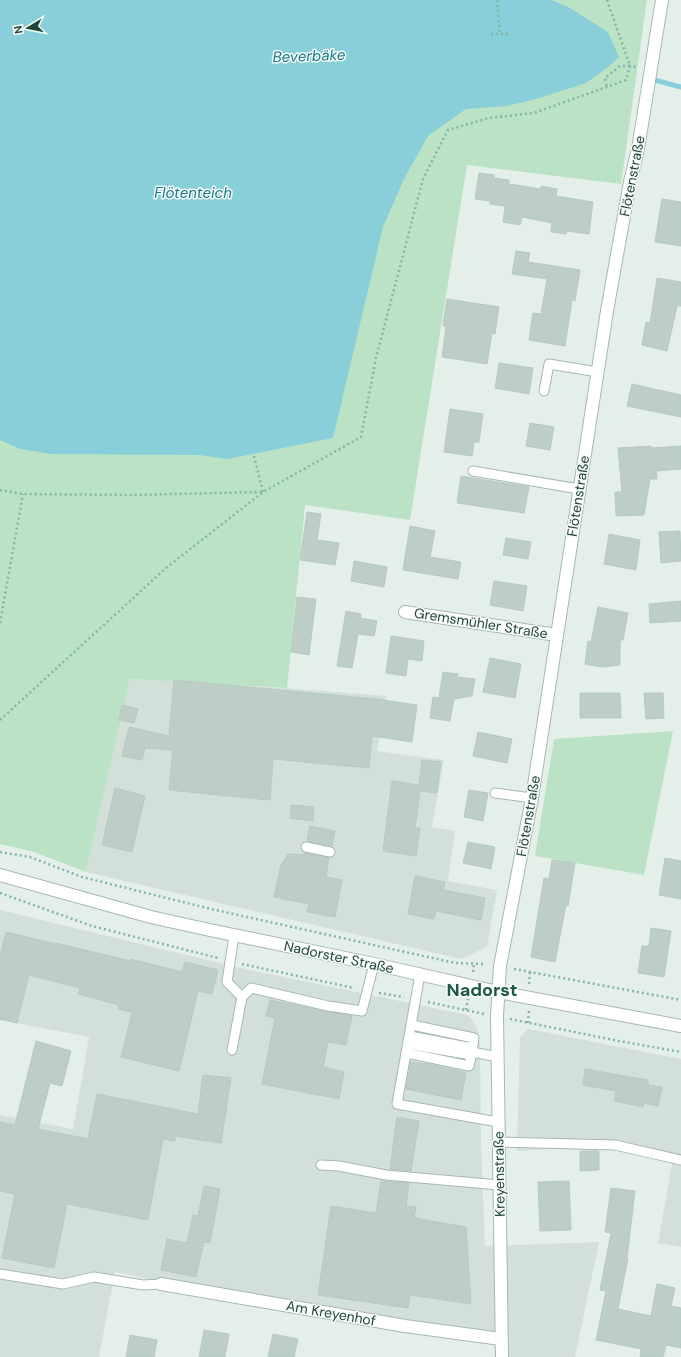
<svg xmlns="http://www.w3.org/2000/svg" width="681" height="1357" font-family="'DM Sans',sans-serif">
<style>
.built{fill:#d3e0d9}
.green{fill:#bce2c5}
.water{fill:#88cfd9}
.lines{fill:none;stroke-linecap:round;stroke-linejoin:round}
.stream{stroke:#88cfd9;stroke-width:5}
.building{fill:#bccec6;stroke:#b6cac1}
.service-casing{stroke:#a6b8b1;stroke-width:11}
.minor-casing{stroke:#a6b8b1;stroke-width:14}
.tertiary-casing{stroke:#a6b8b1;stroke-width:14}
.path{stroke:#82b6a4;stroke-width:2.5;stroke-dasharray:2 3;stroke-linecap:butt}
.service{stroke:#fff;stroke-width:9}
.minor{stroke:#fff;stroke-width:12}
.tertiary{stroke:#fff;stroke-width:12}
.labels{text-anchor:middle;stroke-width:3;stroke-linejoin:round;paint-order:stroke}
.street-label{font-size:14px;fill:#214439;stroke:#f6fbf8}
.water-label{font-size:15px;font-style:italic;fill:#147787;stroke:#f6fbf8}
.district-label{font-size:18px;font-weight:bold;fill:#1b5848;stroke:#f6fbf8}
</style>
<rect width="100%" height="100%" fill="#e5efea"/>
<g class="built">
<polygon points="130,679 285,688 387,696 377,751 444,760 432,827 455,831 448,881 497,890 487,947 461,959 86,872"/>
<polygon points="0,910 236,967 467,1015 474,1022 478,1032 480,1046 481,1141 485,1246 599,1242 575,1357 502,1357 501,1340 202,1291 115,1272 99,1357 0,1357 0,1115 73,1129 89,1037 0,1020"/>
<polygon points="528,1029 681,1059 681,1247 658,1243 673,1158 615,1145 517,1151 520,1037"/>
</g>
<g class="green">
<polygon points="0,0 647,0 621,184 467,165 410,520 305,505 287,688 130,679 86,872 34,852 0,844"/>
<polygon points="673,731 644,875 535,856 554,739"/>
</g>
<polygon class="water" points="0,0 552,0 570,8 608,32 619,57 608,67 586,83 536,99 507,106 466,109 428,136 404,179 383,227 333,438 227,459 199,455 51,454 20,449 0,440"/>
<g class="lines">
<polyline class="stream" points="651,79 681,87"/>
</g>
<g class="building">
<polygon points="479,173 494,175 494,178 509,180 509,184 541,189 541,186 557,189 556,196 593,202 589,234 567,231 566,234 551,232 552,223 522,217 520,225 503,222 505,206 490,204 490,201 475,199"/>
<polygon points="662,199 681,202 681,246 655,242"/>
<polygon points="516,251 530,253 528,262 580,270 575,301 572,300 565,346 529,340 533,313 541,314 547,279 512,274"/>
<polygon points="657,278 681,282 681,306 677,306 667,351 642,345 646,322 650,323"/>
<polygon points="447,299 499,307 495,334 492,333 487,364 442,357 446,326 443,326"/>
<polygon points="499,363 533,368 529,394 495,388"/>
<polygon points="632,384 681,395 681,417 627,406"/>
<polygon points="450,409 483,414 479,442 474,442 472,456 444,452"/>
<polygon points="530,423 554,427 550,450 526,446"/>
<polygon points="651,446 651,448 681,446 681,469 656,471 657,479 650,479 644,515 616,516 615,492 622,492 618,448"/>
<polygon points="461,476 529,487 524,513 457,503"/>
<polygon points="307,512 321,514 317,540 339,543 335,565 300,560"/>
<polygon points="410,526 435,531 430,557 461,562 458,579 403,570"/>
<polygon points="680,531 681,561 661,563 659,532"/>
<polygon points="609,534 640,540 636,570 604,564"/>
<polygon points="506,538 531,542 528,559 503,555"/>
<polygon points="354,561 387,567 384,587 351,581"/>
<polygon points="494,581 527,586 523,611 490,605"/>
<polygon points="297,597 316,599 309,655 291,652"/>
<polygon points="681,601 681,621 650,623 649,604"/>
<polygon points="598,607 628,613 623,640 620,640 620,665 602,667 585,664 588,641 591,642"/>
<polygon points="346,611 361,614 360,618 377,621 374,636 358,634 352,668 337,666"/>
<polygon points="391,636 424,641 422,661 408,659 406,676 386,673"/>
<polygon points="490,658 521,664 515,698 483,692"/>
<polygon points="443,672 458,674 457,677 475,679 472,696 454,699 450,721 430,718 433,697 439,698"/>
<polygon points="174,680 376,699 417,705 412,742 372,736 369,768 273,759 270,800 169,790 173,750 145,748 142,760 122,756 129,727 169,736"/>
<polygon points="580,693 620,693 621,718 580,718"/>
<polygon points="644,693 663,693 664,718 646,719"/>
<polygon points="122,705 138,709 134,723 119,720"/>
<polygon points="478,732 512,739 507,763 473,756"/>
<polygon points="422,760 441,762 437,793 420,791 415,828 420,828 416,856 383,851 392,781 419,785"/>
<polygon points="115,788 145,796 132,852 102,845"/>
<polygon points="469,790 488,793 483,821 464,817"/>
<polygon points="291,805 314,807 313,821 290,818"/>
<polygon points="310,826 335,831 332,846 307,841"/>
<polygon points="468,842 495,847 491,869 463,863"/>
<polygon points="305,853 329,858 326,877 342,880 335,917 307,912 309,904 274,897 281,865 288,854 304,855"/>
<polygon points="665,858 681,861 681,899 659,895"/>
<polygon points="552,860 575,863 568,906 566,905 555,962 531,957 544,878 549,879"/>
<polygon points="415,876 445,882 443,890 485,898 481,920 436,911 434,919 408,914"/>
<polygon points="651,928 671,931 664,977 638,973 642,946 649,946"/>
<polygon points="6,932 56,944 56,943 130,961 130,959 182,972 185,962 218,970 212,994 198,991 179,1071 121,1057 132,1012 118,1009 119,1005 78,994 80,988 29,975 17,1023 0,1019 0,956"/>
<polygon points="270,1000 352,1016 346,1045 328,1042 323,1067 344,1072 339,1099 262,1084 275,1018 266,1016"/>
<polygon points="36,1041 71,1051 62,1086 50,1083 38,1129 88,1139 97,1094 198,1114 203,1075 231,1078 221,1143 175,1136 175,1141 163,1139 148,1220 67,1204 54,1268 2,1258 15,1194 0,1191 0,1122 15,1125"/>
<polygon points="411,1062 424,1064 425,1063 466,1073 461,1100 406,1089"/>
<polygon points="585,1069 648,1080 648,1085 662,1087 658,1106 644,1103 643,1107 614,1101 616,1091 583,1085"/>
<polygon points="397,1117 419,1121 411,1171 390,1169"/>
<polygon points="580,1151 599,1151 599,1170 580,1171"/>
<polygon points="381,1181 409,1183 406,1206 416,1207 414,1218 466,1227 471,1304 410,1295 408,1308 318,1295 331,1206 376,1213"/>
<polygon points="569,1181 571,1230 540,1231 538,1182"/>
<polygon points="204,1186 220,1189 210,1243 204,1242 196,1277 161,1270 167,1239 187,1243 193,1215 198,1216"/>
<polygon points="611,1188 635,1191 627,1258 628,1258 618,1309 651,1316 657,1284 675,1288 671,1306 681,1308 681,1348 666,1345 663,1357 640,1357 641,1349 596,1340 606,1291 600,1290 611,1233 605,1232"/>
<polygon points="204,1330 229,1334 225,1357 199,1357"/>
<polygon points="273,1334 298,1339 294,1357 268,1357"/>
<polygon points="130,1335 157,1340 154,1357 126,1357"/>
</g>
<g class="lines">
<g class="service-casing">
<g id="service">
<polyline points="544,391 549,364 598,372"/>
<polyline points="473,471 579,489"/>
<polyline points="495,793 532,798"/>
<polyline points="306,847 330,852"/>
<polyline points="420,974 397,1104 498,1122"/>
<polyline points="242,997 251,988 328,1006 362,1011 374,964"/>
<polyline points="412,1025 474,1038 472,1052"/>
<polyline points="410,1036 472,1048"/>
<polyline points="408,1044 471,1055"/>
<polyline points="232,1050 242,997 227,982 234,935"/>
<polyline points="407,1053 469,1066 472,1052 498,1057"/>
<polyline points="498,1142 615,1145 681,1160"/>
<polyline points="321,1165 339,1166 386,1175 499,1185"/>
<polyline points="0,1274 63,1284 94,1277 143,1285 161,1284"/>
</g>
</g>
<g class="minor-casing">
<g id="minor">
<polyline points="405,612 557,635"/>
<polyline points="161,1284 405,1326 501,1339"/>
<polyline points="502,1357 497,1016 500,966 532,798 607,311 630,182 638,149 662,0"/>
</g>
</g>
<g class="tertiary-casing">
<polyline id="tertiary" points="0,875 151,917 205,929 374,964 498,992 681,1026"/>
</g>
<g class="path">
<polyline points="497,0 500,34"/>
<polyline points="607,0 630,66 620,66 605,78 607,87"/>
<polyline points="491,34 509,34"/>
<polyline points="254,456 263,492"/>
<polyline points="0,490 23,494 131,495 262,492"/>
<polyline points="0,623 23,494"/>
<polyline points="0,720 166,568 212,532 263,492 361,437 376,358 423,179 448,130 489,118 534,113 626,80 630,66 638,67"/>
<polyline points="0,852 30,857 82,877 211,909 455,963 486,964"/>
<polyline points="0,893 92,926 218,958"/>
<polyline points="242,964 354,988"/>
<polyline points="514,969 681,1000"/>
<polyline points="473,972 474,963"/>
<polyline points="529,984 530,972"/>
<polyline points="379,993 404,997"/>
<polyline points="428,1002 484,1014"/>
<polyline points="466,1010 468,999"/>
<polyline points="510,1019 619,1041 681,1052"/>
<polyline points="528,1023 529,1011"/>
</g>
<use href="#service" class="service"/>
<use href="#minor" class="minor"/>
<use href="#tertiary" class="tertiary"/>
</g>
<g class="labels">
<g class="street-label">
<text transform="translate(632 176) rotate(-79)" y="5">Flötenstraße</text>
<text transform="translate(578 496) rotate(-81)" y="5">Flötenstraße</text>
<text transform="translate(481 623) rotate(9)" y="5">Gremsmühler Straße</text>
<text transform="translate(528 816) rotate(-80)" y="5">Flötenstraße</text>
<text transform="translate(339 957) rotate(12)" y="5">Nadorster Straße</text>
<text transform="translate(499 1174) rotate(-91)" y="5">Kreyenstraße</text>
<text transform="translate(331 1313) rotate(10)" y="5">Am Kreyenhof</text>
</g>
<g class="water-label">
<text transform="translate(309 56) rotate(-2)" y="5">Beverbäke</text>
<text x="193" y="198">Flötenteich</text>
</g>
<g class="district-label">
<text x="482" y="996">Nadorst</text>
</g>
</g>
<g transform="translate(28 28) rotate(260)" stroke="#f6fbf8" stroke-width="3" paint-order="stroke">
<path d="M0-3L7 15L0 10L-7 15Z" fill="#214439"/>
<text y="-6" font-size="11" font-weight="bold" text-anchor="middle" fill="#214439">N</text>
</g>
</svg>
